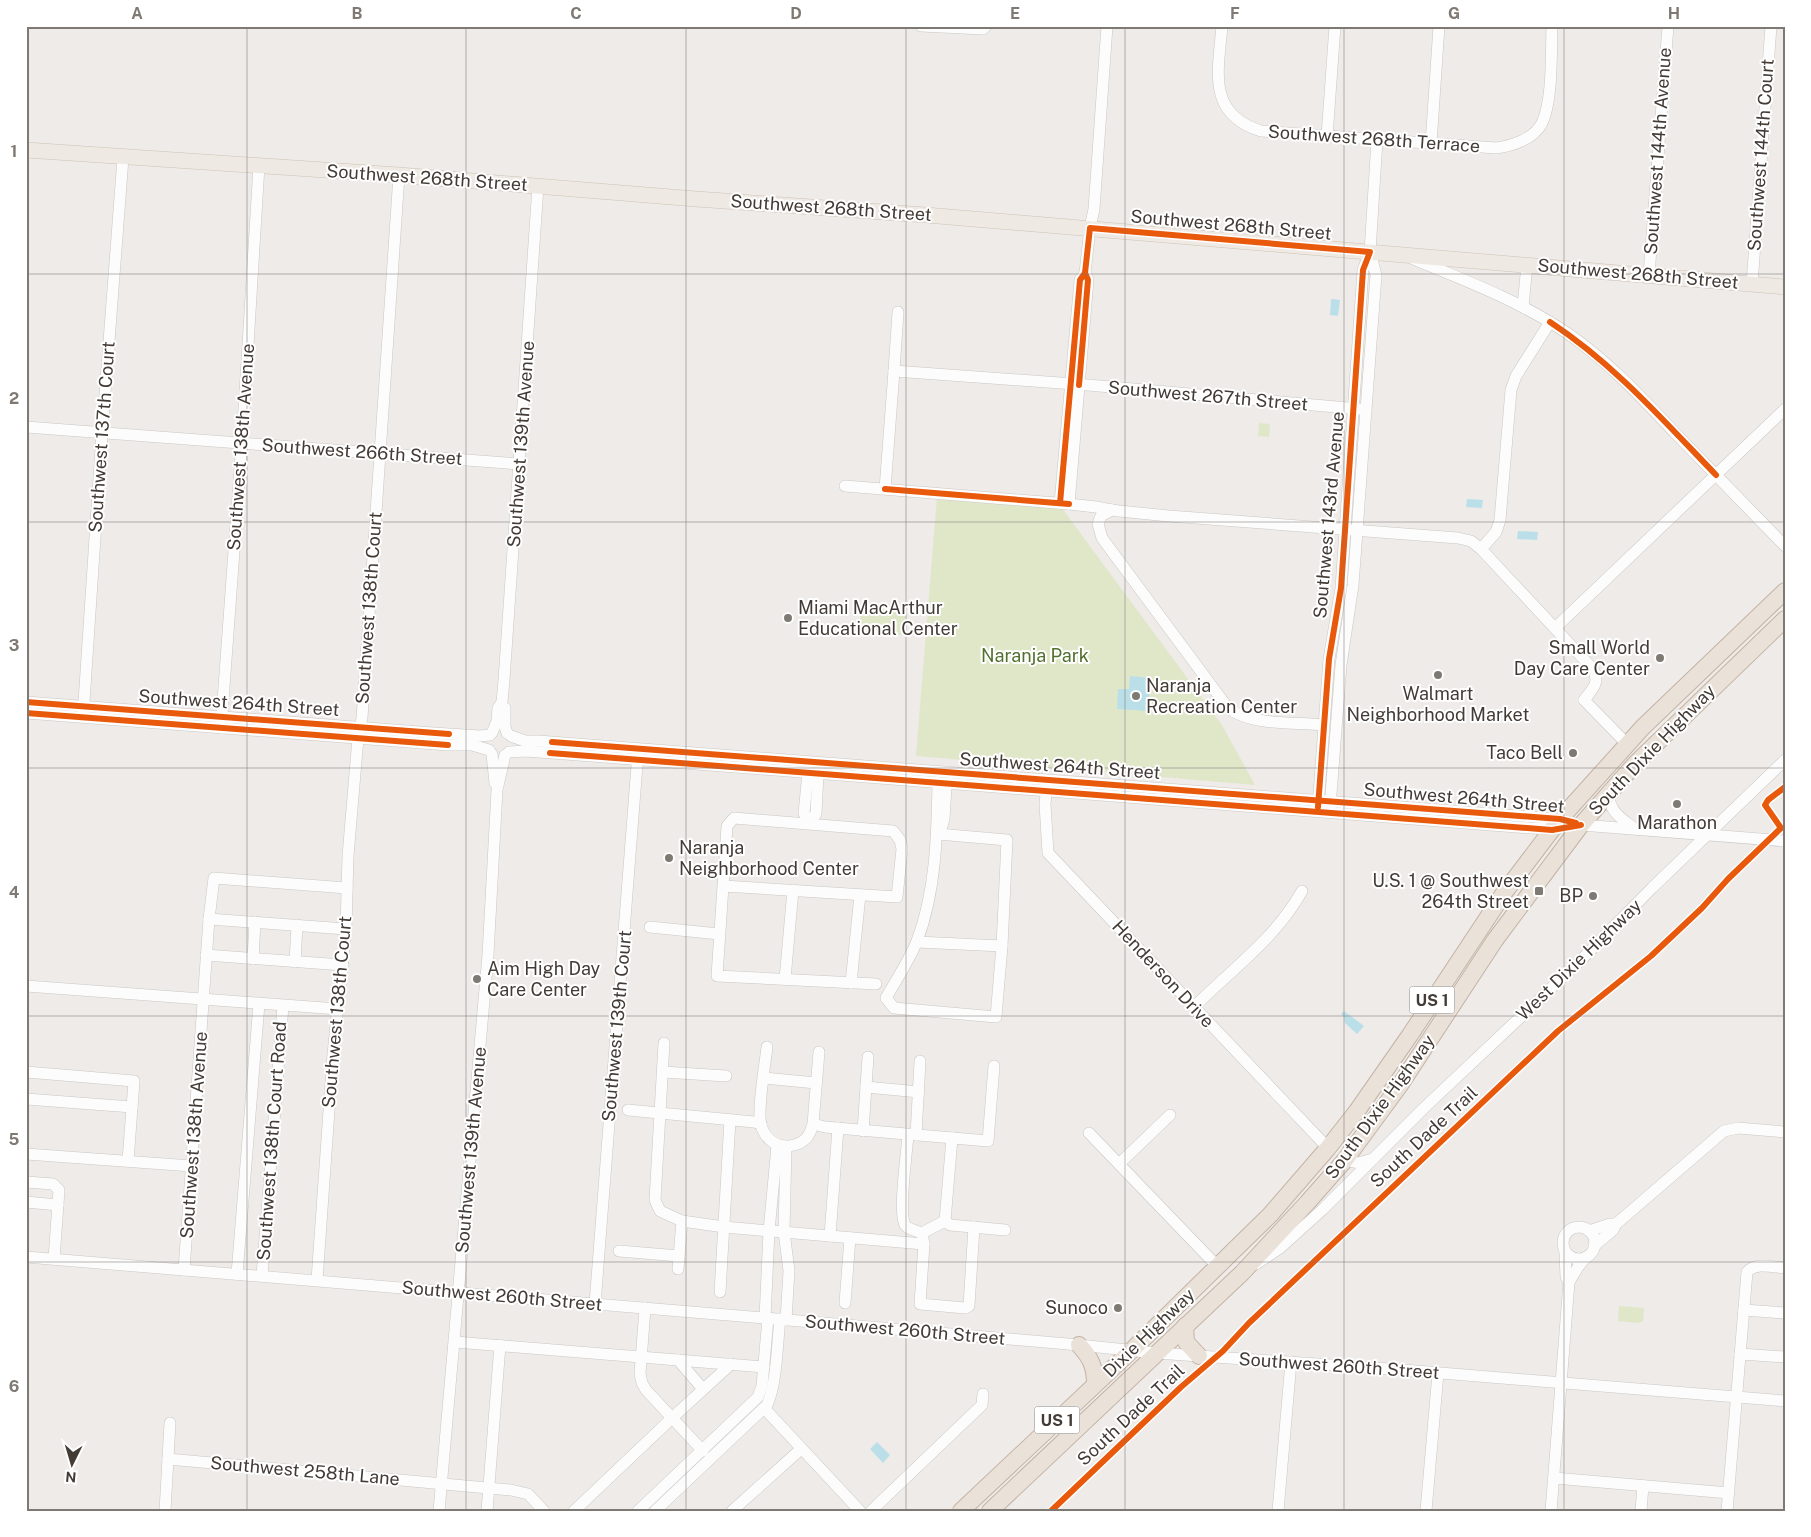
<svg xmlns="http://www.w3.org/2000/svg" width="1811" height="1537" font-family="'Public Sans',sans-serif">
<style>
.green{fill:#e0e7c9}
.water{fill:#bbdfe9}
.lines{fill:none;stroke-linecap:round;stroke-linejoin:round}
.minor-casing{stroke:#cac7c4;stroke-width:12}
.major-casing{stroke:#cfc3b6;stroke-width:16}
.highway-casing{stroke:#c4b3a5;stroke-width:18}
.minor{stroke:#fcfcfc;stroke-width:11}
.major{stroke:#efe9e3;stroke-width:15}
.highway{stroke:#eae1d9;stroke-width:16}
.cycleway-casing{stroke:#fff;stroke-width:9}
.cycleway{stroke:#e8590c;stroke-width:6}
.grid{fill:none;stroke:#7f7974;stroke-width:1;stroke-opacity:0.55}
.poi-dot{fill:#7f7974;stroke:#fff;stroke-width:2}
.labels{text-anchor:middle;stroke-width:4;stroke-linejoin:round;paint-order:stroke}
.shield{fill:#fff;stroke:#7b7672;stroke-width:1}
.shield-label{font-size:16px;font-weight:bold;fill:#433b35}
.street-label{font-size:18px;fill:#433b35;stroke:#fff}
.poi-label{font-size:18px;fill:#433b35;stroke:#fff;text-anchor:end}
.park-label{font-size:18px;fill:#52702d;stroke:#fff}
.neatline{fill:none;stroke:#7f7974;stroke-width:2}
.grid-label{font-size:16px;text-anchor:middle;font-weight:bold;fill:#7f7974}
</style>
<rect width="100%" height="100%" fill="#eeebe8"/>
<g class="green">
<polygon points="1259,423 1270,424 1269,437 1258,436"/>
<polygon points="937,497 1061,507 1222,725 1255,785 916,756"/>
<polygon points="861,607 906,611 904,635 859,632"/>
<polygon points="1619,1306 1644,1308 1643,1321 1639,1323 1618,1321"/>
</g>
<g class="water">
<polygon points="1331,299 1340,300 1338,316 1330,315"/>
<polygon points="1467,499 1483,500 1482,508 1466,507"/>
<polygon points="1518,531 1538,532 1537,540 1517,539"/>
<polygon points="1130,676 1151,678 1148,711 1117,709 1118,689 1129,689"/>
<polygon points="1344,1011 1364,1026 1357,1034 1345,1023 1344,1017 1341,1014"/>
<polygon points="877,1442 890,1455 883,1463 870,1449"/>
</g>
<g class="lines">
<g class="minor-casing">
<g id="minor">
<polyline points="921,26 983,29 986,26"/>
<path d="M1222 26C1218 72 1207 114 1261 131L1496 148C1512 146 1534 139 1542 123 1553 100 1551 52 1552 26"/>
<polyline points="1327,136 1335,26"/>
<polyline points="1431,144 1439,26"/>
<path d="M1413 259C1467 281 1522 302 1570 335 1610 363 1643 399 1676 434 1712 471 1748 508 1785 546"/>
<polyline points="1085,273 1090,228 1094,209 1107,26"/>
<polyline points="1649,275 1668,26"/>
<polyline points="1752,284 1771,26"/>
<polyline points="1523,307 1527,264"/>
<polyline points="898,312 894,371 1088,385 1359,409"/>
<polyline points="26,427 519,464"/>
<polyline points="845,486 1068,504"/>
<polyline points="885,489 894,371"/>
<polyline points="1060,503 1080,280 1085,273 1088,280 1069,504 1096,507 1112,510"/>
<polyline points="1481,549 1496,532 1500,520 1511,390 1516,376 1550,322"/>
<polyline points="1555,628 1785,409"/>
<polyline points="26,702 433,733 480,736 490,735"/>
<polyline points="505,708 505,727 507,733"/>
<polyline points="26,713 448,745 472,745 489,750"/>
<polyline points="83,717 102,433 123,158"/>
<path d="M1323 725C1294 722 1252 726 1228 708L1102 538 1098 524 1101 516 1112 510 1119 511 1169 516 1458 538 1471 541 1481 549 1592 668C1601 681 1593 689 1584 700L1627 744"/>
<polyline points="221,728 242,442 259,166"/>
<polyline points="492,733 497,721 498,708 502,702 504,680 538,186"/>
<polyline points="511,736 525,741 538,741 1560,819 1581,825 1785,841"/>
<polyline points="509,752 526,751 1530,828 1557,829"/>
<polyline points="492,754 495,783"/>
<polyline points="1047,784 1045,804 1048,853 1328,1148"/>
<path d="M1608 792C1610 813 1620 817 1635 829"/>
<polyline points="1318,807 1329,659 1341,588 1363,270 1370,252 1377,140"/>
<polyline points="1330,807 1341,665 1353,585 1376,275 1370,252"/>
<polyline points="808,823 816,814 818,773"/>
<polyline points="808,823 804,813 808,773"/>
<polyline points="942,826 944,819 946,787"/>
<path d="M938 834 1007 840 1002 946 996 1017 894 1008 886 998C896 980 909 961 917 941 936 891 937 835 938 783"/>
<polyline points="723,886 897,897 902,849 900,840 893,831 734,818 727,826 717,976 876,984"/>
<polyline points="209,919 346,929"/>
<polyline points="650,927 719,934"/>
<polyline points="917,942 1002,946"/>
<polyline points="206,955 343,965"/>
<polyline points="253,959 255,922"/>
<polyline points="295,962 297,925"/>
<polyline points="785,979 793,890"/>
<polyline points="851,983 860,895"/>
<polyline points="26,986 338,1009"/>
<path d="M1194 1007C1231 970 1276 938 1302 891"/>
<polyline points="664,1043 655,1200 660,1211 682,1221 724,1227 924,1244"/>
<path d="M767 1047C765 1065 757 1111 761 1125 766 1141 778 1149 794 1145 806 1142 810 1135 813 1124L819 1052"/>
<polyline points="26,1072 134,1081 128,1161"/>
<polyline points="663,1072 726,1076"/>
<polyline points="764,1078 816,1083"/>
<polyline points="866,1087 919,1092"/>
<polyline points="26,1099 132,1107"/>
<polyline points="628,1110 754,1122 761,1124"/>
<polyline points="813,1124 825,1127 988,1141 994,1066"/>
<polyline points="863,1131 868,1057"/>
<polyline points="1089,1133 1218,1267"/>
<path d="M908 1135C907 1152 898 1212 905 1225 909 1230 917 1231 922 1233L945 1221"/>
<polyline points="916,1135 920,1061"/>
<polyline points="786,1147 784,1232 789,1271 786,1320"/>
<polyline points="26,1154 192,1166"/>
<polyline points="1345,1160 1358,1163 1373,1159"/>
<polyline points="1119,1164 1170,1115"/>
<polyline points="26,1182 53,1184 59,1190 54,1259"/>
<polyline points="26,1202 58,1205"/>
<polyline points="945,1221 952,1138"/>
<polyline points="945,1221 950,1225 1005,1230"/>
<circle cx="1579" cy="1243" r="16"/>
<polyline points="1589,1231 1610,1224 1616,1224"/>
<polyline points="922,1233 924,1244 920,1304 965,1308 969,1306 974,1227"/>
<polyline points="830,1236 838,1128"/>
<polyline points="1594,1246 1613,1230 1616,1224 1724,1131 1738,1128 1785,1132"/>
<polyline points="619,1251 679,1256"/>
<polyline points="26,1257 765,1318 1079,1345 1156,1353 1404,1370 1785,1401"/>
<polyline points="1256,1264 1280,1248 1322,1210 1425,1107 1579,962 1652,888 1785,760"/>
<polyline points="678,1269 682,1221"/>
<polyline points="184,1270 209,919 214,878 347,888"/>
<polyline points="237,1274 259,1004"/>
<polyline points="262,1276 283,1006"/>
<polyline points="317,1280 333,1054 346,929 348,856 358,738 362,718 399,175"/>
<polyline points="1569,1282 1578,1267 1586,1257"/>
<polyline points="720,1292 730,1120"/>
<polyline points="845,1303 850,1238"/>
<polyline points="595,1304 638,752"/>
<polyline points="645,1308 640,1374 642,1383 646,1390 703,1451"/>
<polyline points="1744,1310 1785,1313"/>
<polyline points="765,1318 769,1231 777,1146"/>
<polyline points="455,1342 764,1367"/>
<polyline points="1740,1354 1785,1357"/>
<polyline points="678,1360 703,1389"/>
<polyline points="764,1408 860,1511"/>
<polyline points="168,1459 511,1490 528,1494 544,1511"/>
<polyline points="1554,1478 1729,1493"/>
<polyline points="165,1511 170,1423"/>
<polyline points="439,1511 488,955 497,790 505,755"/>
<polyline points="487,1511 500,1345"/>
<polyline points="574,1511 672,1418 731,1364"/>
<polyline points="638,1511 758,1397 762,1386 768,1318"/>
<path d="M655 1511 767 1405C777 1383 777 1344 780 1319"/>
<polyline points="732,1511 801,1449"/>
<polyline points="871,1511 982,1405 983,1394"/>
<polyline points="1278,1511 1291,1362"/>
<polyline points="1426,1511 1438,1373"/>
<polyline points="1551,1511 1569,1282 1566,1277 1565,1252"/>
<polyline points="1641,1511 1643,1486"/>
<path d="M1727 1511 1747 1272C1755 1262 1773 1267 1785 1268"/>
</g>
</g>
<g class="major-casing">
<polyline id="major" points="26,150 399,175 696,199 926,215 1785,287"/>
</g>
<g class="highway-casing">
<g id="highway">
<polyline points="1185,1326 1186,1342 1199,1356"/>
<path d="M1079 1345C1091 1358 1095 1367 1095 1384"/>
<polyline points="961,1511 1131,1351 1270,1215 1328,1148 1357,1111 1410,1035 1504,893 1560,819 1643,727 1785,591"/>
<polyline points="990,1511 1242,1273 1307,1203 1345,1160 1400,1085 1495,940 1581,825 1635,764 1785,619"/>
</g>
</g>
<use href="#minor" class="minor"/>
<use href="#major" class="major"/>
<use href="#highway" class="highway"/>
<g class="cycleway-casing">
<g id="cycleway">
<polyline points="1085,273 1090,228 1370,252 1363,270 1341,588 1329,659 1318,807"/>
<path d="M1550 322C1614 364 1663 420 1716 475"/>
<polyline points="885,489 1069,504"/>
<polyline points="1060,503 1080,280 1085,273 1088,280 1079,385"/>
<polyline points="26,702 449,734"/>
<polyline points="26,713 448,745"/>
<polyline points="552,742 1560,819 1576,823"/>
<polyline points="550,753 1552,830 1581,825"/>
<polyline points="1051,1511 1181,1387 1223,1351 1249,1323 1558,1031 1651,956 1702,908 1728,879 1781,828 1765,805 1768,800 1785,787"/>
</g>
</g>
<use href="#cycleway" class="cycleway"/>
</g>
<path class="grid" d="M247 26V1511M466 26V1511M686 26V1511M906 26V1511M1125 26V1511M1344 26V1511M1564 26V1511M26 274H1785M26 522H1785M26 768H1785M26 1016H1785M26 1262H1785"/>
<g class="poi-dot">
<circle cx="788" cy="618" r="5"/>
<circle cx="1660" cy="658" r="5"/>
<circle cx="1438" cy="675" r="5"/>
<circle cx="1136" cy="696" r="5"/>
<circle cx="1573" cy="753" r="5"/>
<circle cx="1677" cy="804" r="5"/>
<circle cx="669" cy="858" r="5"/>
<rect x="1534" y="886" width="10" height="10" rx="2.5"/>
<circle cx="1593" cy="896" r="5"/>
<circle cx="477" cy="979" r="5"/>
<circle cx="1118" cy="1308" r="5"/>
</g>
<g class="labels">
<g class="shield">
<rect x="1409.5" y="986.5" width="45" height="27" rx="4"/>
<rect x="1034.5" y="1406.5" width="45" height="27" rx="4"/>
</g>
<g class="shield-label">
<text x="1432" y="1006">US 1</text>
<text x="1057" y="1426">US 1</text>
</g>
<g class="street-label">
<text transform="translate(1374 139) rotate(4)" y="6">Southwest 268th Terrace</text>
<text transform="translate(1658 151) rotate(-86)" y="6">Southwest 144th Avenue</text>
<text transform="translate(1761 155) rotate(-86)" y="6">Southwest 144th Court</text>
<text transform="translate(427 178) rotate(4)" y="6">Southwest 268th Street</text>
<text transform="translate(831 208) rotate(4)" y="6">Southwest 268th Street</text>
<text transform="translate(1231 225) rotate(5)" y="6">Southwest 268th Street</text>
<text transform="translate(1638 274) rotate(5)" y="6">Southwest 268th Street</text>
<text transform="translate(1208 396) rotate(5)" y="6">Southwest 267th Street</text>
<text transform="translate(102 437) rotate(-86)" y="6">Southwest 137th Court</text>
<text transform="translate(521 444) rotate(-86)" y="6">Southwest 139th Avenue</text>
<text transform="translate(241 447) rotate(-86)" y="6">Southwest 138th Avenue</text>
<text transform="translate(362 452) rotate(4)" y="6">Southwest 266th Street</text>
<text transform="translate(1329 515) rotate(-85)" y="6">Southwest 143rd Avenue</text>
<text transform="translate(369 608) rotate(-86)" y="6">Southwest 138th Court</text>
<text transform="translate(239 703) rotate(4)" y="6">Southwest 264th Street</text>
<text transform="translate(1652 750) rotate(-46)" y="6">South Dixie Highway</text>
<text transform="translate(1060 766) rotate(4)" y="6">Southwest 264th Street</text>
<text transform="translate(1464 798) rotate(5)" y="6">Southwest 264th Street</text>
<text transform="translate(1579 960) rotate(-44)" y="6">West Dixie Highway</text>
<text transform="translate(1163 974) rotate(47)" y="6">Henderson Drive</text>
<text transform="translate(337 1012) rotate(-85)" y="6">Southwest 138th Court</text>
<text transform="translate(617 1026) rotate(-85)" y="6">Southwest 139th Court</text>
<text transform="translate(1380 1107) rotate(-54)" y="6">South Dixie Highway</text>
<text transform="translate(194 1135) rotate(-86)" y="6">Southwest 138th Avenue</text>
<text transform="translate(1424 1137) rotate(-43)" y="6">South Dade Trail</text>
<text transform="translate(272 1141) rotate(-86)" y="6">Southwest 138th Court Road</text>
<text transform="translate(471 1150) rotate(-85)" y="6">Southwest 139th Avenue</text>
<text transform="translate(502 1296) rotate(5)" y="6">Southwest 260th Street</text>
<text transform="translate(905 1330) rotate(5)" y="6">Southwest 260th Street</text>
<text transform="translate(1149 1333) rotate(-44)" y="6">Dixie Highway</text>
<text transform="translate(1339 1366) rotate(4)" y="6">Southwest 260th Street</text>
<text transform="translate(1131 1415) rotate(-43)" y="6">South Dade Trail</text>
<text transform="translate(305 1471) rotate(5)" y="6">Southwest 258th Lane</text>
</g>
<g class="poi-label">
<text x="798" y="614" text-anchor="start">Miami MacArthur<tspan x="798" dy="21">Educational Center</tspan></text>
<text x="1650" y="654">Small World<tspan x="1650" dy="21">Day Care Center</tspan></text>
<text x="1146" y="692" text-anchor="start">Naranja<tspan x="1146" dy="21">Recreation Center</tspan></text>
<text x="1438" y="700" text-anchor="middle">Walmart<tspan x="1438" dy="21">Neighborhood Market</tspan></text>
<text x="1563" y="759">Taco Bell</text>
<text x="1677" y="829" text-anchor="middle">Marathon</text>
<text x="679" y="854" text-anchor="start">Naranja<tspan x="679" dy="21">Neighborhood Center</tspan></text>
<text x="1529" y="887">U.S. 1 @ Southwest<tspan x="1529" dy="21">264th Street</tspan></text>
<text x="1583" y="902">BP</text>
<text x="487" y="975" text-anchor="start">Aim High Day<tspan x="487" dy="21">Care Center</tspan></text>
<text x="1108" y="1314">Sunoco</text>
</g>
<g class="park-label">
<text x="1035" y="662">Naranja Park</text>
</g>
</g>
<rect width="1811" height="1537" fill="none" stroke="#ffffff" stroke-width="55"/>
<g transform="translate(72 1464) rotate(185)" stroke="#ffffff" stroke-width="4" paint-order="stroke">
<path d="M0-4L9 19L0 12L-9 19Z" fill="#433b35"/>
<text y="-8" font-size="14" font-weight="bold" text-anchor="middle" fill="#433b35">N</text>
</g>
<rect x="28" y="28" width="1756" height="1482" class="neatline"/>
<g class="grid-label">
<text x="137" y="19">A</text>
<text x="357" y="19">B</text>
<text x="576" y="19">C</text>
<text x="796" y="19">D</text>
<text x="1015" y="19">E</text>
<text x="1235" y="19">F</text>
<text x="1454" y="19">G</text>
<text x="1674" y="19">H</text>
<text x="14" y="157">1</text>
<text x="14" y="404">2</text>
<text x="14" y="651">3</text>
<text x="14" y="898">4</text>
<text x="14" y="1145">5</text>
<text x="14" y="1392">6</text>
</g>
</svg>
